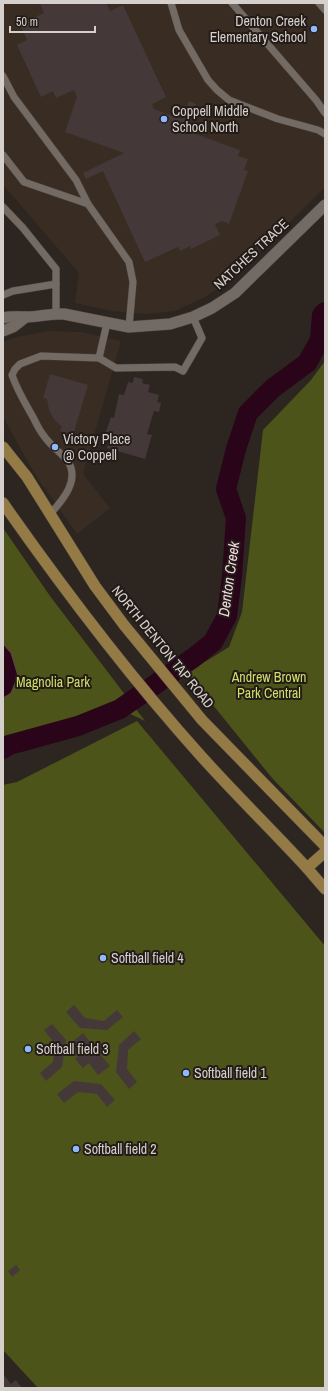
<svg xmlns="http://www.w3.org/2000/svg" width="328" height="1391" font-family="'Archivo Narrow',sans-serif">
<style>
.built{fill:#392c23}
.green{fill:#4c541a}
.water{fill:#2a0418;stroke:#5e414e}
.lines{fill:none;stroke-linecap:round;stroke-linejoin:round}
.river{stroke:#2a0418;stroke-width:20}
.building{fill:#443938}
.service-casing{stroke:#47403c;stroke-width:8}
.minor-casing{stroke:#47403c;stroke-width:12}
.primary-casing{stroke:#47403c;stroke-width:12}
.service{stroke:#736a64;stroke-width:7}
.minor{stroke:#736a64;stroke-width:11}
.primary{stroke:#947b45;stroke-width:11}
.poi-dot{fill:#8fb8fd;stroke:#231b17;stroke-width:1.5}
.labels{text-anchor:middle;stroke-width:4;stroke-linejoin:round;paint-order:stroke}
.poi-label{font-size:14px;fill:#d6d0cd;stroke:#231b17;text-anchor:start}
.street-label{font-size:14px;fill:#d6d0cd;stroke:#231b17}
.park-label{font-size:14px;fill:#cfdf67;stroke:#231b17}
.water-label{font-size:15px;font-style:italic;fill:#f1d9e2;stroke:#231b17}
</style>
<rect width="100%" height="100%" fill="#2d2520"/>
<g class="built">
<polygon points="3,3 325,3 325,187 233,279 203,298 175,311 146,314 111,311 75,303 79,273 5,187 3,188"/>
<polygon points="50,331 81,332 121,341 83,474 110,508 77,534 36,476 3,417 3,342 16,337"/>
</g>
<g class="green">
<polygon points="325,361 325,833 272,778 187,673 229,647 242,612 263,430 311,380"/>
<polygon points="3,528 50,596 145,721 120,709 78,726 9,745 3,749"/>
<polygon points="137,721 325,946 325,1388 38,1388 3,1350 3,785 17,782"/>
</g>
<polygon class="water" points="3,644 11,653 18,676 11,693 3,698"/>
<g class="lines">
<polyline class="river" points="3,749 9,745 78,726 120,709 193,658 213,642 227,616 232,576 236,518 226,489 236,449 248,413 273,388 307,363 320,340 322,315 325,312"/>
</g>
<g class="building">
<polygon points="40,3 106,3 110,11 123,5 166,97 152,104 154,109 182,119 189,101 196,104 187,131 240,150 238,156 248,159 244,170 248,171 229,224 222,221 215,224 220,235 191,249 190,246 180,251 178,247 145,262 103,171 86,179 83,173 124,153 65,132 77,97 74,90 56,98 53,91 41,97 17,45 27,40 20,24 44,13"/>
<polygon points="50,374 88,385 73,435 60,431 62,427 54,419 49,410 47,399 43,398"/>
<polygon points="134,377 143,379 142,383 150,385 148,392 159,395 157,402 161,403 159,412 154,411 147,434 152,435 145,459 107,448 112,433 106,432 111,417 114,418 119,394 124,395 128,382 133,383"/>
<polygon points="74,1005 85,1018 104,1021 117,1010 123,1017 107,1030 80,1028 66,1012"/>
<polygon points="52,1024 66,1040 62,1067 46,1081 40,1073 53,1062 55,1044 44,1030"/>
<polygon points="134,1031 141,1039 128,1050 127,1069 137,1082 129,1089 116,1072 119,1045"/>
<polygon points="83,1033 93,1045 99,1040 106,1049 100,1054 110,1066 98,1075 89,1063 83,1068 75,1059 80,1054 71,1043"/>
<polygon points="74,1081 101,1084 115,1100 107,1107 97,1094 78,1092 64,1103 57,1094"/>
<polygon points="16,1265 20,1270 12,1277 8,1271"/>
<polygon points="4,1375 11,1384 16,1380 22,1388 3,1388 3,1376"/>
</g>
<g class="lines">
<g class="service-casing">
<g id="service">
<polyline points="171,3 179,30 208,80 217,90 229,100 278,119 318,130 325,134"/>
<polyline points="232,3 316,100 325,113"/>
<polyline points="319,3 325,10"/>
<polyline points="3,76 14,97 76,180 88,204 129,262 133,282 129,327"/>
<polyline points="3,155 24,182 88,204"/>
<polyline points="3,207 23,228 56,269 56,314"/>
<polyline points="3,295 13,291 56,284"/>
<polyline points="99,358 107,323"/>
<path d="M50 514C63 500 81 479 67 460 60 452 50 445 44 436 39 430 36 423 33 417 25 403 17 390 12 375L15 369 20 364 41 356 99 358 116 368 175 367 183 371 202 338 193 317"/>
</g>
</g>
<g class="minor-casing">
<g id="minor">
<path d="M3 318C11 316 18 317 26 317 39 317 51 313 64 314L129 327 170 324 193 317 212 308 235 293 325 205"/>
<polyline points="3,331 13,327 26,317"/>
</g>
</g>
<g class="primary-casing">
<g id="primary">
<polyline points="3,447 27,477 95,586 124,625 202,720 325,846"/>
<path d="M3 503C64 590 129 676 201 756 235 794 272 830 307 868L325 889"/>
<polyline points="307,868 325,852"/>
</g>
</g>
<use href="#service" class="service"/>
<use href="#minor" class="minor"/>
<use href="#primary" class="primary"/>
</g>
<g class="poi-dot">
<circle cx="314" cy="29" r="4"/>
<circle cx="164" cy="119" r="4"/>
<circle cx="55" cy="447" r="4"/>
<circle cx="103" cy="958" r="4"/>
<circle cx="28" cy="1049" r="4"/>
<circle cx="186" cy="1073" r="4"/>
<circle cx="76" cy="1149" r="4"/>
</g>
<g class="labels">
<g class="poi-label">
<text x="306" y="26" text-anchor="end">Denton Creek<tspan x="306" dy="16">Elementary School</tspan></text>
<text x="172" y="116">Coppell Middle<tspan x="172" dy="16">School North</tspan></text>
<text x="63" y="444">Victory Place<tspan x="63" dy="16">@ Coppell</tspan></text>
<text x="111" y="963">Softball field 4</text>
<text x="36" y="1054">Softball field 3</text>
<text x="194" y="1078">Softball field 1</text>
<text x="84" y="1154">Softball field 2</text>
</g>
<g class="street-label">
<text transform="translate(251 254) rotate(-43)" y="5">NATCHES TRACE</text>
<text transform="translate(163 647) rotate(51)" y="5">NORTH DENTON TAP ROAD</text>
</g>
<g class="park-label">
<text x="269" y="682">Andrew Brown<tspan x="269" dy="16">Park Central</tspan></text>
<text x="53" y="687">Magnolia Park</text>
</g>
<g class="water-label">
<text transform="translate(229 579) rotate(-82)" y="5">Denton Creek</text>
</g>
</g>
<rect width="328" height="1391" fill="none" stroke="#d6d0cd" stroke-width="8"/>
<path d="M10 26v6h85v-6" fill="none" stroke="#d6d0cd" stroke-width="2"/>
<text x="16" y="26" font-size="12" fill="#d6d0cd" stroke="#231b17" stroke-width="3" paint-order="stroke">50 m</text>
</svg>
